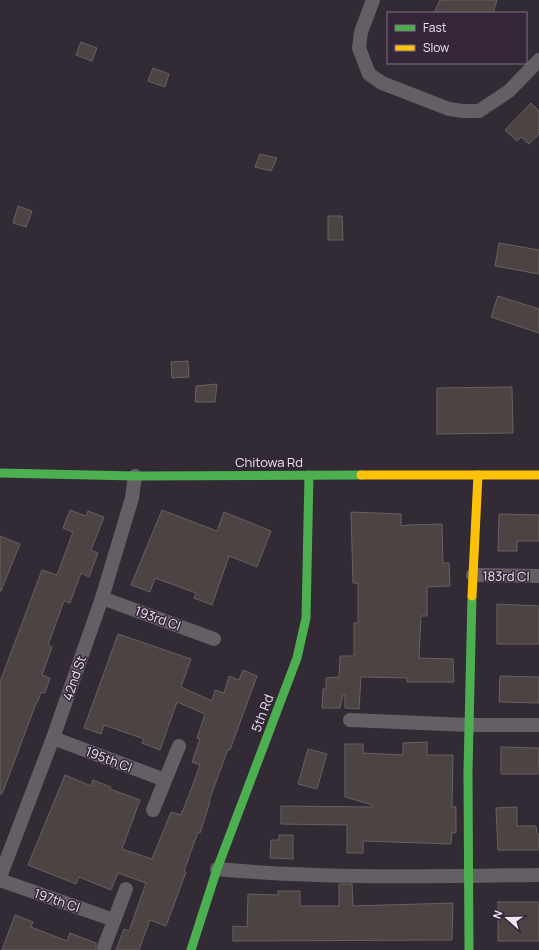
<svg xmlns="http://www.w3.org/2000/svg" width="539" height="950" font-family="Manrope,sans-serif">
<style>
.building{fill:#4c4343;stroke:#686061}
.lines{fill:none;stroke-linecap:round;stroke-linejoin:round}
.street{stroke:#645f65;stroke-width:14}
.fast{stroke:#4caf50;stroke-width:9}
.slow{stroke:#ffc107;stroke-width:9}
.labels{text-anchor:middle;stroke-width:3;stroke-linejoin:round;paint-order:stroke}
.street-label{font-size:13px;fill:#eee5f1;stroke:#352639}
</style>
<rect width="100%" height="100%" fill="#322a35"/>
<g class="building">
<polygon points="440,0 497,0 493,13 434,13"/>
<polygon points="81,42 97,48 92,61 76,55"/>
<polygon points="153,68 169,74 165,87 148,81"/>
<polygon points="531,103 539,111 539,134 529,144 521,137 517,141 505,130"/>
<polygon points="260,154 277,158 271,171 255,167"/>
<polygon points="18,206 32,211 26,227 13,223"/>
<polygon points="328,216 342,216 343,240 328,240"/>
<polygon points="499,243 539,250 539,274 495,266"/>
<polygon points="498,296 539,309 539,333 491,317"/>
<polygon points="188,361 189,377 172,378 171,362"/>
<polygon points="217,384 215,402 195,402 196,386"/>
<polygon points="512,387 513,433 437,434 437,388"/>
<polygon points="70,510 86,516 88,511 104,517 91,550 98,553 89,577 81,573 70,603 64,601 48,645 52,647 42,675 50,678 45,693 41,692 38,701 37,701 2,794 0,794 0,682 42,570 57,575 73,532 63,528"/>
<polygon points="162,510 217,531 224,512 271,531 257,567 229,556 212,605 194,598 196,593 155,578 150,592 131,585"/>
<polygon points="351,512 401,514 401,526 408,525 442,524 443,563 449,563 450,586 427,587 427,616 421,616 419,658 453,659 454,682 407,682 407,678 361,677 359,709 345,708 345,695 343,695 340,708 322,708 323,689 326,689 326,678 339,677 340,656 354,656 354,623 358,623 358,583 353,583"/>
<polygon points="499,514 539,515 539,541 517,541 517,551 498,551"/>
<polygon points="0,536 20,544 1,591 0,591"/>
<polygon points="497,604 539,606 539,644 497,644"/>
<polygon points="118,634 191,659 181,687 212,701 215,690 224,693 229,676 239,680 243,670 257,676 230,750 228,749 209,801 210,802 200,833 198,832 184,871 186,872 166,926 150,920 139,950 116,950 124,929 129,931 146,883 118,873 111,890 79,877 76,884 28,865 65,775 91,786 93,780 111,787 110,789 140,800 122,849 152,859 171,812 181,815 189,795 200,765 192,762 200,739 197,738 205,714 177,702 160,750 142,743 144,739 104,725 101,734 84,728"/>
<polygon points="500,676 539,677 539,703 499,702"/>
<polygon points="427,742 427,755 453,755 452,807 456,807 456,833 452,832 451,844 363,841 363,853 347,853 347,825 281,824 281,806 373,807 373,805 345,797 345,744 363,744 363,753 403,755 403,743"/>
<polygon points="501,747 539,748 538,774 501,774"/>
<polygon points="308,749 327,754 317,789 298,784"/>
<polygon points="517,807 517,826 536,826 537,834 539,834 539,850 498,850 496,808"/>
<polygon points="279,835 293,835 293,859 270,858 271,840 279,840"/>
<polygon points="339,884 352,884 353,906 453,903 452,940 233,941 233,926 247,927 248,894 278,895 278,891 300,891 300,906 339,906"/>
<rect x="498" y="902" width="41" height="39"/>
<polygon points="15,915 33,922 31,927 67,941 70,933 96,943 96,950 2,950"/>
</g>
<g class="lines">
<g class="street">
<polyline points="373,0 361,32 359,48 369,74 382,83 449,109 463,111 479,111 509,91 539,60"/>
<polyline points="473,575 539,576"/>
<polyline points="102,598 214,639"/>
<polyline points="350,720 469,725 539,725"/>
<polyline points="53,738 165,780"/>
<polyline points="153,810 179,746"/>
<path d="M217 869C324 879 432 876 539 875"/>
<polyline points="0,877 53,738 102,598 132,498 135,476"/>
<polyline points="0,880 114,920"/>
<polyline points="104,947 126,889"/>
</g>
<g class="fast">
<polyline points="0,473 135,476 361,475"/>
<polyline points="191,950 217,869 297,658 306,618 309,475"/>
<polyline points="469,950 468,772 472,596"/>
</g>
<g class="slow">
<polyline points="361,475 539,475"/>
<polyline points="472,596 478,475"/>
</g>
</g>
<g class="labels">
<g class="street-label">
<text x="269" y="467">Chitowa Rd</text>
<text transform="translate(506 576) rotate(1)" y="5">183rd Cl</text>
<text transform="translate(158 618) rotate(20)" y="5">193rd Cl</text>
<text transform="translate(74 678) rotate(-71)" y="5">42nd St</text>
<text transform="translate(262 713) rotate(-69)" y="5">5th Rd</text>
<text transform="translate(109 759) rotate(21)" y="5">195th Cl</text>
<text transform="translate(57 900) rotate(19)" y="5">197th Cl</text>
</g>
</g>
<rect x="387" y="12" width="140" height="52" fill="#352639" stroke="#7f7283"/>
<rect x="395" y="25" width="20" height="6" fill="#4caf50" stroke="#7f7283"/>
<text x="423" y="32" font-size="12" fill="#eee5f1">Fast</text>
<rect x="395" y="45" width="20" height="6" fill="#ffc107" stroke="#7f7283"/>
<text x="423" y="52" font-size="12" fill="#eee5f1">Slow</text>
<g transform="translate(507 918) rotate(290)" stroke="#352639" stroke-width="3" paint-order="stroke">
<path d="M0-3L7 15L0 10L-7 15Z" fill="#eee5f1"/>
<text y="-6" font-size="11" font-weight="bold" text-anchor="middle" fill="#eee5f1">N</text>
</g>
</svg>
